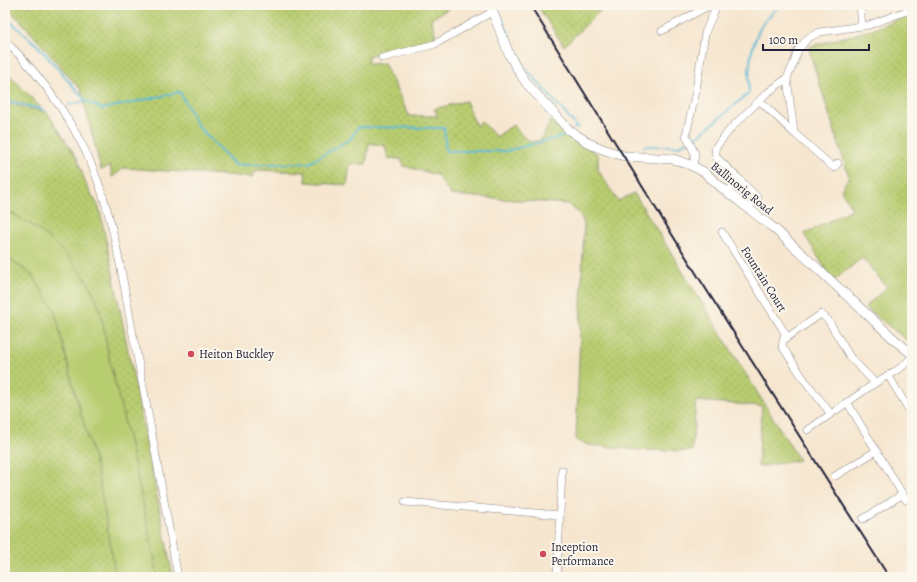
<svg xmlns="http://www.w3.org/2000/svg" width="917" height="582" font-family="Alegreya,serif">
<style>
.green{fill:url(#green-dots);stroke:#6d7756}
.pitch{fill:#b8cc70;stroke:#6d7756}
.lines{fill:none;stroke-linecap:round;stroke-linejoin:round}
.stream{stroke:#57bbd5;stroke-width:2}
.minor-casing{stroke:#8c8485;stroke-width:8}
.tertiary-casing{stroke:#8c8485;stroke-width:10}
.minor{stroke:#fff;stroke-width:7}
.tertiary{stroke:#fff;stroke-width:9}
.rail{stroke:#22223b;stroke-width:2}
.poi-dot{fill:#d1495b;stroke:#fbf7ec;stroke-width:1.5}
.labels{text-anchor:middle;stroke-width:4;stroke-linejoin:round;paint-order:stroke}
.street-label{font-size:12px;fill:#22223b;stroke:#fbf7ec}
.poi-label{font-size:12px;fill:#22223b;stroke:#fbf7ec;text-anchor:start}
</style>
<defs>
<pattern id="green-dots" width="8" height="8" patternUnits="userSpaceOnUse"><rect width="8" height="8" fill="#b8cc70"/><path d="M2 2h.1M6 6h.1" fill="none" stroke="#9eaf62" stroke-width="1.8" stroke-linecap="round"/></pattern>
</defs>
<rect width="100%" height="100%" fill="#fbf7ec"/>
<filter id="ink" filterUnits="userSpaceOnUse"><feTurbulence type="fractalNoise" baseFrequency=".025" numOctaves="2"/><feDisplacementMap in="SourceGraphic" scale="8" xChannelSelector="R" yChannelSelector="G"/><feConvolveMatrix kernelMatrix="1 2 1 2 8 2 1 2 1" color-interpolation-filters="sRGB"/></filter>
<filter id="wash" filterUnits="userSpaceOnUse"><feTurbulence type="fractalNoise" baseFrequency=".012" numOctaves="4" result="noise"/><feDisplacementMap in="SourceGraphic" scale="16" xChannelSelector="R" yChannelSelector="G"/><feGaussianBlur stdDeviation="0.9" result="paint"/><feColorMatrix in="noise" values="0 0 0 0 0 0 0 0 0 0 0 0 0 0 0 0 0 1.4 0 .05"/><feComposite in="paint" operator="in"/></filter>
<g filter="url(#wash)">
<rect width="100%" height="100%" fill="#f6e6cf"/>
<g class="green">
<path d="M5 5H454L431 19 436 37 368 56V64L384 63 409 116H438L434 109 466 101 476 126 481 121 496 137 513 125 524 137 532 142 541 140 551 121 598 155V170L618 201 634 193 799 460 758 467 762 406 696 401 692 451 640 450 588 445 576 440 584 224C581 214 576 210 567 204L451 195 437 175 404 166 401 159 388 158 385 146 369 143 366 164H350L347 185 306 182 305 172 257 170 252 177 124 168 112 177 110 166 101 170 81 90 19 19 5 7Z"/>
<polygon points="537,5 606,5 564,46"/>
<polygon points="912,13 912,336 908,341 865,307 887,287 862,258 833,281 804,234 852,209 841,190 849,177 808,47 874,29"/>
<polygon points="5,70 42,109 20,104 5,98"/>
<polygon points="5,103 47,112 77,158 87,187 99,207 108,249 173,577 5,577"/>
</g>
<path class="pitch" d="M5 210C40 226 71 255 91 288 104 312 105 342 111 367 129 437 144 507 158 577H116L97 469 74 389 55 311 33 276 10 259 5 258Z"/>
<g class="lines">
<g class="stream">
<polyline points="496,5 522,64 578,128"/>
<polyline points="5,17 37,45 86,101"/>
<polyline points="5,100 44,110"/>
<polyline points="68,105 86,101 102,109 180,92 197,125 235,165 309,163 350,139 358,127 444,128 446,151 506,151 564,136"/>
<polyline points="574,128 578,128"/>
<path d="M691 140 697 137 749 93C748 69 750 48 761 26 766 19 774 12 779 5"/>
<polyline points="644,146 679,146 687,142"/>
</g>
</g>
</g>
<g filter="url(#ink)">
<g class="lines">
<g class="minor-casing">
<g id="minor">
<polyline points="860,5 862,26"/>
<polyline points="662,31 710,5"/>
<path d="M5 41C45 78 83 135 100 187 117 236 124 288 134 340 150 419 163 498 178 577"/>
<polyline points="382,58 435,44 492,12"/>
<polyline points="787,78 794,133 834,168 838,163"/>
<polyline points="760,101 794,133"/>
<polyline points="693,166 695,154 686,135 695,96 705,33 717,5"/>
<polyline points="739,179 758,198 753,203"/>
<polyline points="727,192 739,179 716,157 715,148 732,127 766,94 787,78 793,65 798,50 808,38 820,32 869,25 912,9"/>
<polyline points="722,232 785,333 782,346 803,378 831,414"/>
<polyline points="785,339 821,314 828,320 850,357 875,383"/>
<polyline points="888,375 912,415"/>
<polyline points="847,402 906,500"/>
<polyline points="808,430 875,383 902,367 912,357"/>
<polyline points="835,476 876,451"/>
<polyline points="405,502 560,515"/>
<polyline points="863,519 903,494"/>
<polyline points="557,577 562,470"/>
</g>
</g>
<g class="tertiary-casing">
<polyline id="tertiary" points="490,5 509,54 518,70 527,84 569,130 590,144 605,150 624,156 673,159 688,164 704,172 721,187 776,230 896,341 912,354"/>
</g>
<use href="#minor" class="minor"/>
<use href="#tertiary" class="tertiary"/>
<polyline class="rail" points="530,5 699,278 889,577"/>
</g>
</g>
<g class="poi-dot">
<circle cx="191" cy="354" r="4"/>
<circle cx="543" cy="554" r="4"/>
</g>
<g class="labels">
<g class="street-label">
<text transform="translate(742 188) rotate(39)" y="4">Ballinorig Road</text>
<text transform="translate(764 279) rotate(58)" y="4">Fountain Court</text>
</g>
<g class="poi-label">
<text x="199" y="358">Heiton Buckley</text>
<text x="551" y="551">Inception<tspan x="551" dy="14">Performance</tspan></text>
</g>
</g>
<rect width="917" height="582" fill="none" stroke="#fbf7ec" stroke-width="20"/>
<path d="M763 44v6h106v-6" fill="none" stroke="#22223b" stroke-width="2"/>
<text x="769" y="44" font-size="12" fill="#22223b" stroke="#fbf7ec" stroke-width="3" paint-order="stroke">100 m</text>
</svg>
